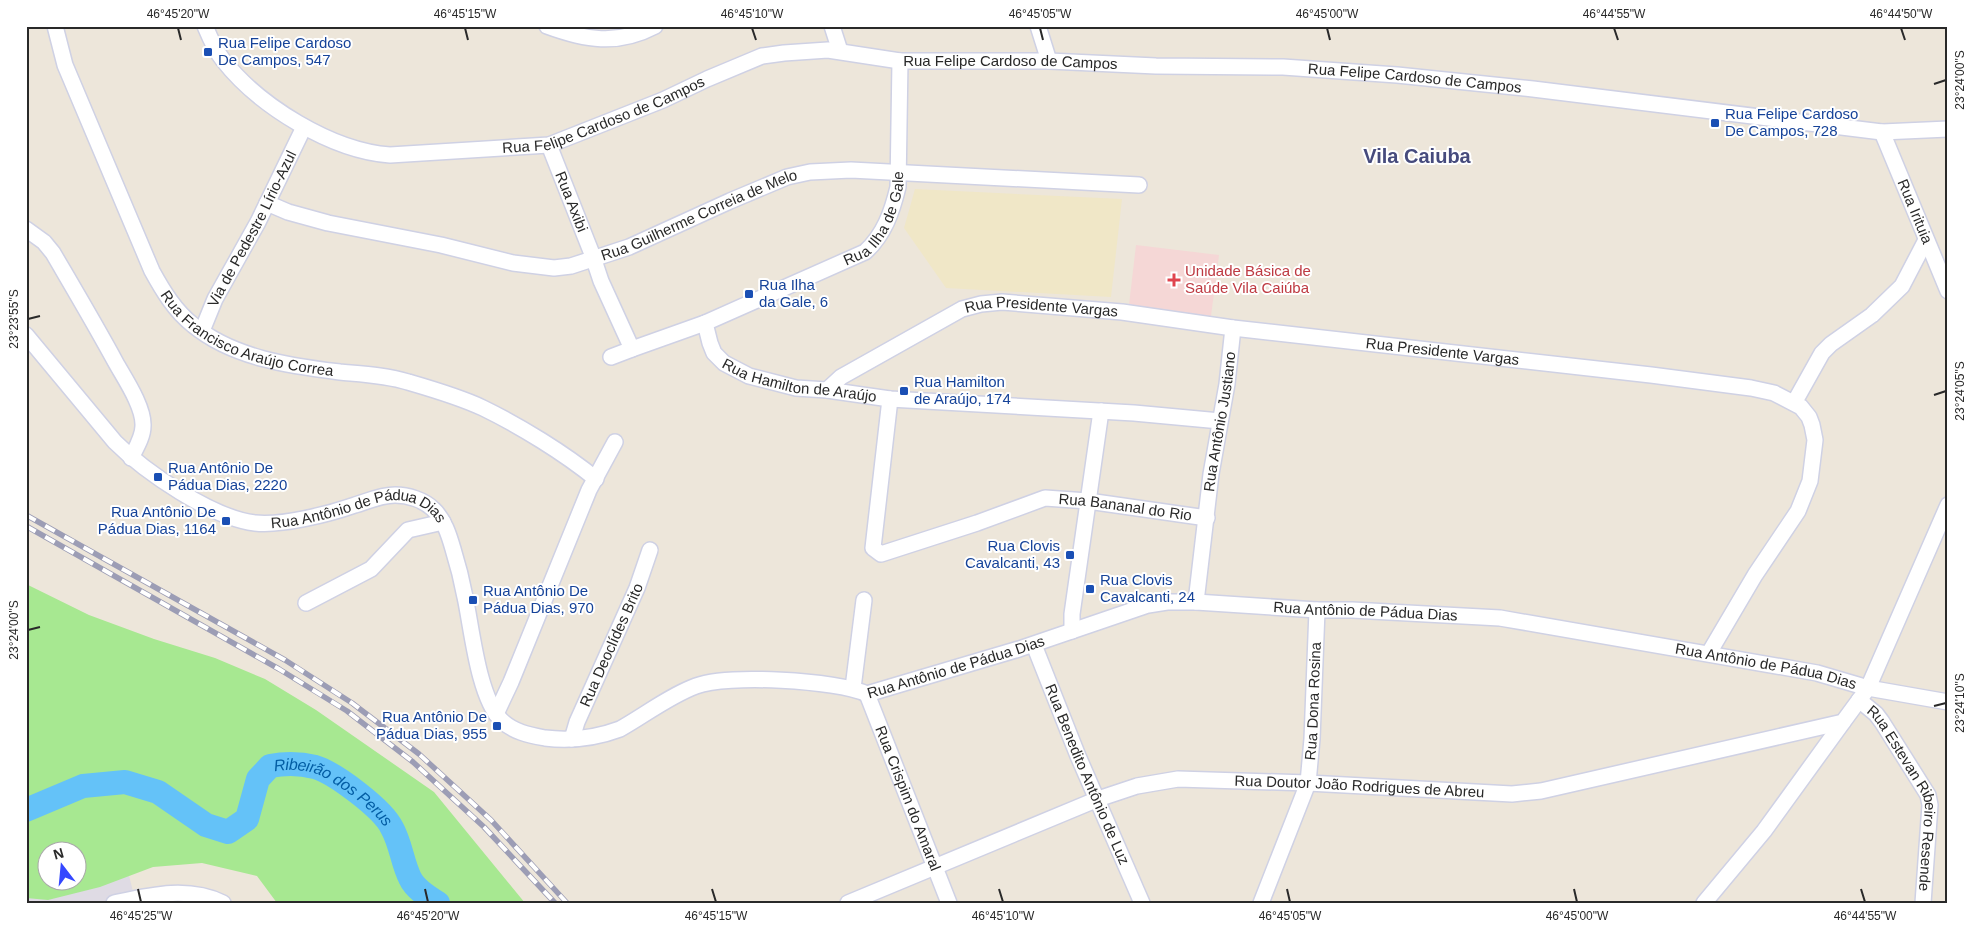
<svg xmlns="http://www.w3.org/2000/svg" width="1974" height="929" font-family="Arial,sans-serif">
<style>
.industrial{fill:#dfdbe4;fill-rule:evenodd}
.education{fill:#f0e7c7}
.medical{fill:#f5d7d6}
.green{fill:#a7e891;fill-rule:evenodd}
.lines{fill:none;stroke-linecap:round;stroke-linejoin:round}
.river{stroke:#64c2f8;stroke-width:24}
.street-casing{stroke:#cfd1e4;stroke-width:18}
.street{stroke:#fff;stroke-width:15}
.rail-casing{stroke:#9c9db5;stroke-width:5.5}
.rail{stroke:#fff;stroke-width:4;stroke-dasharray:11;stroke-linecap:butt}
.ticks{fill:none;stroke:#292929;stroke-width:2}
.transit-dot{fill:#1a4fb4;stroke:#fff;stroke-width:2}
.health-dot{fill:#e0444e;stroke:#fff;stroke-width:2}
.labels{text-anchor:middle;stroke-width:4;stroke-linejoin:round;paint-order:stroke}
.transit-label{font-size:15px;fill:#164399;stroke:#fff;text-anchor:start}
.street-label{font-size:15px;fill:#292929;stroke:#fff}
.health-label{font-size:15px;fill:#be3a42;stroke:#fff;text-anchor:start}
.water-label{font-size:16px;font-style:italic;fill:#035da4;stroke:#fff}
.district-label{font-size:20px;font-weight:bold;fill:#464b7d;stroke:#fff}
.neatline{fill:none;stroke:#292929;stroke-width:2}
.ticks-label{font-size:12px;text-anchor:middle;fill:#292929}
</style>
<rect width="100%" height="100%" fill="#ede6da"/>
<path class="industrial" d="M116 825 136 903H26V839ZM48 852H78V882H48Z"/>
<polygon class="education" points="915,189 1122,199 1111,297 946,288 904,228"/>
<polygon class="medical" points="1136,245 1219,255 1211,316 1129,305"/>
<path class="green" d="M26 584 89 615 154 639 215 658 265 679 316 710 434 792 525 903H277L257 876 202 863 153 867 100 887 48 900 26 898ZM48 852H78V882H48Z"/>
<g class="lines">
<path class="river" id="s1" d="M26 810 83 786 125 782 158 792 206 825 228 832 247 819 258 779 270 766C286 763 299 763 315 767 335 773 383 809 392 828 401 844 402 862 410 878 415 889 428 897 438 903"/>
<g class="street-casing">
<g id="street">
<path id="s2" d="M55 26 65 65 152 271C163 291 175 311 193 325 233 358 290 366 340 372 362 374 386 375 408 382 432 389 460 397 483 408 520 426 564 453 596 479"/>
<path id="s3" d="M205 26C210 38 215 50 223 60 259 106 332 151 390 155L549 145 663 100 707 79 762 56 784 53 828 50 900 61H1049L1156 66 1283 67 1397 75 1533 89 1882 132 1948 129"/>
<path d="M547 26C585 40 617 46 655 26"/>
<polyline points="832,26 840,51"/>
<polyline points="1038,26 1049,61"/>
<path id="s4" d="M1882 132 1948 291"/>
<path id="s5" d="M549 145 592 254 601 281 632 349 611 357"/>
<path id="s6" d="M267 203 288 212 328 223 441 245 513 263 554 268 571 266 629 247 730 201 787 177 810 172 851 170 1139 185"/>
<path d="M26 229 44 242 53 253C74 289 96 326 116 363 125 379 144 407 143 426 143 437 136 448 131 458"/>
<path id="s7" d="M705 323 710 343 714 353 724 363 749 376 796 388 827 390 890 399 1134 413 1220 421"/>
<path id="s8" d="M202 331 215 299 258 222 304 127"/>
<path id="s9" d="M26 335 115 442C145 472 212 518 255 523 282 526 329 514 355 505 368 501 381 495 395 495 408 495 424 500 433 509 444 519 449 535 453 549 458 565 462 581 465 597 472 629 478 696 501 720 513 732 529 735 545 738 570 741 596 738 620 729 645 715 669 696 696 686 727 674 836 680 867 694L1019 649 1148 605 1167 602H1196L1317 610H1352L1500 618 1817 673 1868 688 1948 702"/>
<path id="s10" d="M632 349 705 323 865 252C884 235 892 212 898 187L900 61"/>
<path id="s11" d="M827 390 841 377 962 309 981 304 1002 302 1122 312 1233 328 1651 375 1751 388 1774 393 1801 407 1809 417 1812 425 1815 440 1810 481 1798 511 1755 575 1709 653"/>
<path id="s12" d="M890 399 873 548 881 554 977 523 1045 498 1088 501 1207 518"/>
<polyline points="1794,403 1822,353 1831,344 1872,315 1902,286 1926,240"/>
<path id="s13" d="M1196 602 1211 474 1227 384 1233 328"/>
<polyline points="306,603 371,569 408,530 443,522"/>
<polyline points="1072,631 1072,614 1101,411"/>
<path id="s14" d="M1034 645 1078 756 1142 903"/>
<polyline points="853,688 864,600"/>
<path id="s15" d="M867 694 949 903"/>
<path id="s16" d="M1859 700 1876 714 1882 722 1928 795 1930 805 1923 903"/>
<polyline points="496,714 511,682 589,490 615,442"/>
<path id="s17" d="M572 739 577 722 637 588 650 550"/>
<path d="M114 903C151 895 188 886 223 903"/>
<path id="s18" d="M848 903 1098 799 1137 786 1178 779 1308 783 1512 794 1541 791 1843 722 1868 688 1948 505"/>
<path id="s19" d="M1261 903 1308 783 1312 739 1317 610"/>
<polyline points="1704,903 1764,831 1843,722"/>
</g>
</g>
<use href="#street" class="street"/>
<g class="rail-casing">
<g id="rail">
<polyline points="26,515 285,660 352,703 419,754 491,820 567,903"/>
<polyline points="26,526 279,669 347,711 413,762 484,827 555,903"/>
</g>
</g>
<use href="#rail" class="rail"/>
</g>
<path class="ticks" d="M178 28 181 40M465 28 468 40M752 28 756 40M1040 28 1043 40M1327 28 1330 40M1614 28 1618 40M1901 28 1905 40M1934 84 1946 80M28 319 40 316M1934 395 1946 391M28 630 40 627M1934 706 1946 703M138 889 141 902M425 889 428 902M712 889 716 902M999 889 1003 902M1287 889 1290 902M1574 889 1577 902M1861 889 1865 902"/>
<g class="transit-dot">
<rect x="203" y="47" width="10" height="10" rx="2.5"/>
<rect x="1710" y="118" width="10" height="10" rx="2.5"/>
<rect x="744" y="289" width="10" height="10" rx="2.5"/>
<rect x="899" y="386" width="10" height="10" rx="2.5"/>
<rect x="153" y="472" width="10" height="10" rx="2.5"/>
<rect x="221" y="516" width="10" height="10" rx="2.5"/>
<rect x="1065" y="550" width="10" height="10" rx="2.5"/>
<rect x="1085" y="584" width="10" height="10" rx="2.5"/>
<rect x="468" y="595" width="10" height="10" rx="2.5"/>
<rect x="492" y="721" width="10" height="10" rx="2.5"/>
</g>
<path class="health-dot" d="M1171.5 272.5h5v5h5v5h-5v5h-5v-5h-5v-5h5z"/>
<g class="labels">
<g class="transit-label">
<text x="218" y="48">Rua Felipe Cardoso<tspan x="218" dy="17">De Campos, 547</tspan></text>
<text x="1725" y="119">Rua Felipe Cardoso<tspan x="1725" dy="17">De Campos, 728</tspan></text>
<text x="759" y="290">Rua Ilha<tspan x="759" dy="17">da Gale, 6</tspan></text>
<text x="914" y="387">Rua Hamilton<tspan x="914" dy="17">de Araújo, 174</tspan></text>
<text x="168" y="473">Rua Antônio De<tspan x="168" dy="17">Pádua Dias, 2220</tspan></text>
<text x="216" y="517" text-anchor="end">Rua Antônio De<tspan x="216" dy="17">Pádua Dias, 1164</tspan></text>
<text x="1060" y="551" text-anchor="end">Rua Clovis<tspan x="1060" dy="17">Cavalcanti, 43</tspan></text>
<text x="1100" y="585">Rua Clovis<tspan x="1100" dy="17">Cavalcanti, 24</tspan></text>
<text x="483" y="596">Rua Antônio De<tspan x="483" dy="17">Pádua Dias, 970</tspan></text>
<text x="487" y="722" text-anchor="end">Rua Antônio De<tspan x="487" dy="17">Pádua Dias, 955</tspan></text>
</g>
<g class="street-label">
<text dy="5" stroke="none"><textPath href="#s3" startOffset="875">Rua Felipe Cardoso de Campos</textPath></text>
<text dy="5" stroke="none"><textPath href="#s3" startOffset="1280">Rua Felipe Cardoso de Campos</textPath></text>
<text dy="5" stroke="none"><textPath href="#s3" startOffset="455">Rua Felipe Cardoso de Campos</textPath></text>
<text dy="5" stroke="none"><textPath href="#s5" startOffset="61">Rua Axibi</textPath></text>
<text dy="5" stroke="none"><textPath href="#s4" startOffset="86">Rua Irituia</textPath></text>
<text dy="5" stroke="none"><textPath href="#s10" startOffset="286">Rua Ilha de Gale</textPath></text>
<text dy="5" stroke="none"><textPath href="#s6" startOffset="450">Rua Guilherme Correia de Melo</textPath></text>
<text dy="5" stroke="none"><textPath href="#s8" startOffset="114">Via de Pedestre Lírio-Azul</textPath></text>
<text dy="5" stroke="none"><textPath href="#s11" startOffset="238">Rua Presidente Vargas</textPath></text>
<text dy="5" stroke="none"><textPath href="#s2" startOffset="385">Rua Francisco Araújo Correa</textPath></text>
<text dy="5" stroke="none"><textPath href="#s11" startOffset="642">Rua Presidente Vargas</textPath></text>
<text dy="5" stroke="none"><textPath href="#s7" startOffset="124">Rua Hamilton de Araújo</textPath></text>
<text dy="5" stroke="none"><textPath href="#s13" startOffset="182">Rua Antônio Justiano</textPath></text>
<text dy="5" stroke="none"><textPath href="#s12" startOffset="414">Rua Bananal do Rio</textPath></text>
<text dy="5" stroke="none"><textPath href="#s9" startOffset="411">Rua Antônio de Pádua Dias</textPath></text>
<text dy="5" stroke="none"><textPath href="#s9" startOffset="1610">Rua Antônio de Pádua Dias</textPath></text>
<text dy="5" stroke="none"><textPath href="#s17" startOffset="102">Rua Deoclídes Brito</textPath></text>
<text dy="5" stroke="none"><textPath href="#s9" startOffset="1190">Rua Antônio de Pádua Dias</textPath></text>
<text dy="5" stroke="none"><textPath href="#s9" startOffset="2015">Rua Antônio de Pádua Dias</textPath></text>
<text dy="5" stroke="none"><textPath href="#s19" startOffset="211">Rua Dona Rosina</textPath></text>
<text dy="5" stroke="none"><textPath href="#s14" startOffset="140">Rua Benedito Antônio de Luz</textPath></text>
<text dy="5" stroke="none"><textPath href="#s18" startOffset="535">Rua Doutor João Rodrigues de Abreu</textPath></text>
<text dy="5" stroke="none"><textPath href="#s15" startOffset="112">Rua Crispim do Amaral</textPath></text>
<text dy="5" stroke="none"><textPath href="#s16" startOffset="114">Rua Estevan Ribeiro Resende</textPath></text>
</g>
<g class="health-label">
<text x="1185" y="276">Unidade Básica de<tspan x="1185" dy="17">Saúde Vila Caiúba</tspan></text>
</g>
<g class="water-label">
<text dy="6" stroke="none"><textPath href="#s1" startOffset="374">Ribeirão dos Perus</textPath></text>
</g>
<g class="district-label">
<text x="1417" y="163">Vila Caiuba</text>
</g>
</g>
<rect width="1974" height="929" fill="none" stroke="#ffffff" stroke-width="55"/>
<g transform="translate(62 866) rotate(344)"><circle r="24" fill="#ffffff" stroke="#a9a9a9"/>
<path d="M0-4L9 19L0 12L-9 19Z" fill="#3447ff"/>
<text y="-8" font-size="14" font-weight="bold" text-anchor="middle" fill="#292929">N</text>
</g>
<rect x="28" y="28" width="1918" height="874" class="neatline"/>
<g class="ticks-label">
<text x="178" y="18">46°45'20"W</text>
<text x="465" y="18">46°45'15"W</text>
<text x="752" y="18">46°45'10"W</text>
<text x="1040" y="18">46°45'05"W</text>
<text x="1327" y="18">46°45'00"W</text>
<text x="1614" y="18">46°44'55"W</text>
<text x="1901" y="18">46°44'50"W</text>
<text transform="translate(1960 80) rotate(-90)" y="4">23°24'00"S</text>
<text transform="translate(14 319) rotate(-90)" y="4">23°23'55"S</text>
<text transform="translate(1960 391) rotate(-90)" y="4">23°24'05"S</text>
<text transform="translate(14 630) rotate(-90)" y="4">23°24'00"S</text>
<text transform="translate(1960 703) rotate(-90)" y="4">23°24'10"S</text>
<text x="141" y="920">46°45'25"W</text>
<text x="428" y="920">46°45'20"W</text>
<text x="716" y="920">46°45'15"W</text>
<text x="1003" y="920">46°45'10"W</text>
<text x="1290" y="920">46°45'05"W</text>
<text x="1577" y="920">46°45'00"W</text>
<text x="1865" y="920">46°44'55"W</text>
</g>
</svg>
